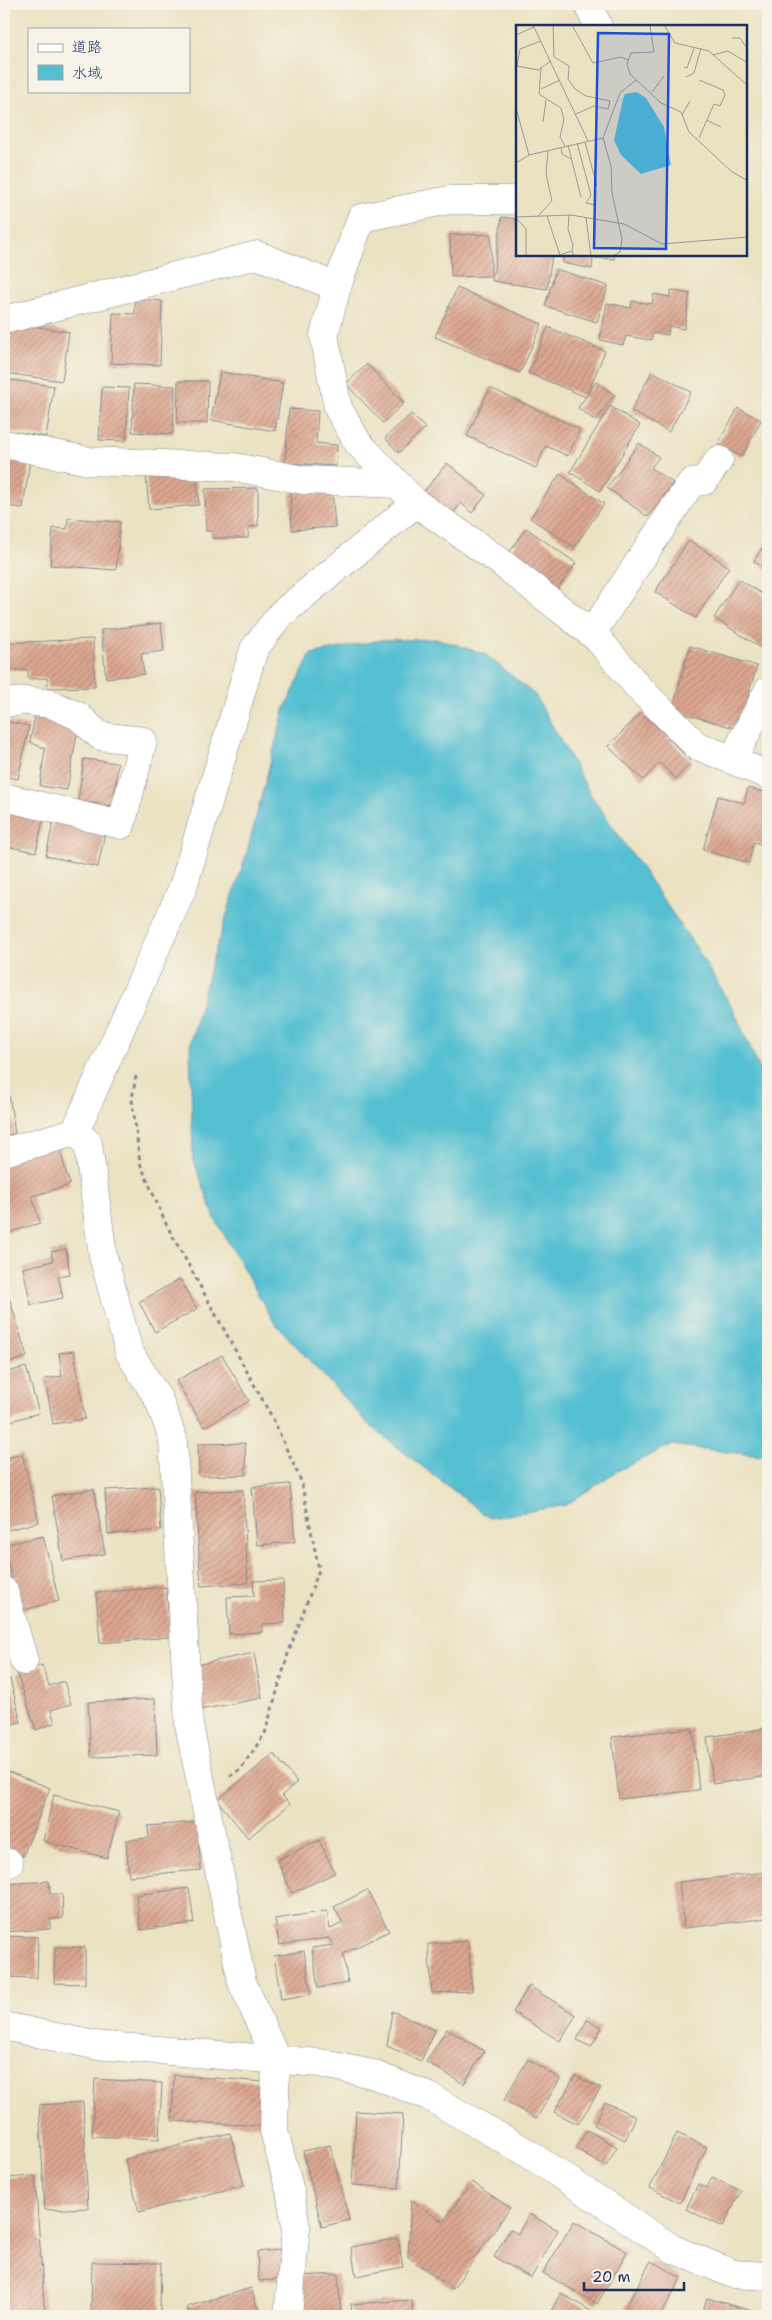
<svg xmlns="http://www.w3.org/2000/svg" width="772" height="2320" font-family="'Shantell Sans','Klee One',sans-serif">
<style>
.water{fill:#55bfd2;stroke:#387798}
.building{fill:url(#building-hatch)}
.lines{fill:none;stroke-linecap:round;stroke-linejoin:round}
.minor-casing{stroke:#838890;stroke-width:29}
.path{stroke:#838890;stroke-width:3;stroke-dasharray:4 4;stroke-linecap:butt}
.minor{stroke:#fff;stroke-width:28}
.inset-road{fill:none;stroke:#989a9a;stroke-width:1}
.view{fill:#1d4ed8;fill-opacity:0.15;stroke:#1d4ed8;stroke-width:2.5}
.inset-edge{fill:none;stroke:#1b2f5e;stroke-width:2.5}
</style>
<defs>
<pattern id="building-hatch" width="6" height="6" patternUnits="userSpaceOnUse" patternTransform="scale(1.25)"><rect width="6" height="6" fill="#dda790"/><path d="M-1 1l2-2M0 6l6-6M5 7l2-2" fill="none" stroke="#b28879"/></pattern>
</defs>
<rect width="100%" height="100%" fill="#f7f3e8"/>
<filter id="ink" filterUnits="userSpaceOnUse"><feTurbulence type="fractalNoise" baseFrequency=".02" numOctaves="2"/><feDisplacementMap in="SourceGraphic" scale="10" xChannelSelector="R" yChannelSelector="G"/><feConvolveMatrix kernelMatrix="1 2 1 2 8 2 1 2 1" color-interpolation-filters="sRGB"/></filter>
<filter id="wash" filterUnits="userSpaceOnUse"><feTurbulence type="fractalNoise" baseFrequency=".0096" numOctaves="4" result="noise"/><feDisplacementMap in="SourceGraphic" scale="20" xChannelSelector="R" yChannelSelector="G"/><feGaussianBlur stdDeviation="1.12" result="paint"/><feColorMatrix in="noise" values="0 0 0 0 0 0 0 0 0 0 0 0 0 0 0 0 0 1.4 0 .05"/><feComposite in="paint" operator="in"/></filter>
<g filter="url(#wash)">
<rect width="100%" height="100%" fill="#ebe2c2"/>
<polygon class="water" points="438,639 485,654 535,695 591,795 695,946 733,1009 766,1083 768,1089 768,1451 761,1456 671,1445 617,1471 566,1505 489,1518 370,1426 274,1322 215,1219 193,1158 190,1046 211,964 247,852 284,710 311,654 381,640"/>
<g id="blocks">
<g class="building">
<polygon points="502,217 517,219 517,255 552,255 547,289 492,281"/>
<polygon points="491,234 491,276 451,277 450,235"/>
<polygon points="563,255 614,255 614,259 593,258 592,269 563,263"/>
<polygon points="556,269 608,286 597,322 545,306"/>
<polygon points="457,288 542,324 520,373 435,337"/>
<polygon points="671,290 690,294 684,329 669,326 668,335 653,333 651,340 626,336 623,345 600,340 607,303 631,308 632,301 652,304 654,294 670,297"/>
<polygon points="135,299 162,301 160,365 111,363 113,313 135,314"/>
<polygon points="12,323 69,332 62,381 4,373 4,333 10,334"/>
<polygon points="548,327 605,351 586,397 528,373"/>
<polygon points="367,364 404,403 383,423 346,384"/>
<polygon points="652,371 691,392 669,432 631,411"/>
<polygon points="220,372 283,383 275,431 211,420"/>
<polygon points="4,379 54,386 46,437 4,430"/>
<polygon points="178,381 208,381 207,423 177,423"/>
<polygon points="596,382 615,395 596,421 578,408"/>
<polygon points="134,384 175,386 173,434 132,432"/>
<polygon points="102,387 129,388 126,441 99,440"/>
<polygon points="490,388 580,429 568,456 546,446 536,468 467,436"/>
<polygon points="610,406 640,425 600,491 570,472"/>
<polygon points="738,408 761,420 742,457 718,444"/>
<polygon points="289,409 318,411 316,443 337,445 336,466 285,463"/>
<polygon points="411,414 425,428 399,453 385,438"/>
<polygon points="639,443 659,457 651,468 673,483 648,517 607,488"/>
<polygon points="4,456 30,460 23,508 4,506"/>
<polygon points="447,463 486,495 472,513 461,503 449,518 421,495"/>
<polygon points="196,472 199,505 149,509 146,476"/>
<polygon points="560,474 604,504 574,547 530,518"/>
<polygon points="258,488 258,526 249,527 248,538 212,538 212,531 206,531 205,489"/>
<polygon points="332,490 335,527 292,530 290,493"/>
<polygon points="68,518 120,522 116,570 50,565 53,528 67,529"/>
<polygon points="526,528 576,563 558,589 508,554"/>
<polygon points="768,539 768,571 754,561"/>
<polygon points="689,540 729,567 696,618 655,592"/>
<polygon points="739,579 768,598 768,646 765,650 714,618"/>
<polygon points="161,623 164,651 141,654 144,674 106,678 101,630"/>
<polygon points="93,639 95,687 48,688 47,678 28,679 28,670 5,670 4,643"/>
<polygon points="690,646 757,666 738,729 672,710"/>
<polygon points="642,712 692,762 676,779 660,763 643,780 608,746"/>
<polygon points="35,716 79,723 67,790 40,786 45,749 30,742"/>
<polygon points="4,721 29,726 18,779 4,776"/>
<polygon points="84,759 118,763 113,806 78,801"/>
<polygon points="748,788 768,793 768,846 754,842 749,863 703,850 718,796 744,803"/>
<polygon points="4,808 44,816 36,852 4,846"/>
<polygon points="53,822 105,832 98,867 46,856"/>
<polygon points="4,1061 15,1134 4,1135"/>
<polygon points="58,1144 70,1185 32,1196 40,1223 4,1234 4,1159"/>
<polygon points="66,1249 70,1274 58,1276 63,1298 31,1305 23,1268 53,1261 51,1252"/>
<polygon points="180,1279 197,1309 155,1332 139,1302"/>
<polygon points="10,1300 27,1357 4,1364 4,1302"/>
<polygon points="74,1351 85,1419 53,1424 45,1379 62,1376 59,1353"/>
<polygon points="222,1355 249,1401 204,1427 176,1381"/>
<polygon points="26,1367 39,1413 4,1423 4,1373"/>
<polygon points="245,1443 246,1475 199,1476 198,1444"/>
<polygon points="22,1454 39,1522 4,1531 4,1459"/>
<polygon points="290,1484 295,1542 257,1545 252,1487"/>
<polygon points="158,1487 161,1530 108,1534 105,1490"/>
<polygon points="94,1489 105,1554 63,1561 52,1496"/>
<polygon points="243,1490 248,1583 201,1586 195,1492"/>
<polygon points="43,1536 59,1601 19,1611 4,1545"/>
<polygon points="283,1580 285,1623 262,1624 262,1632 229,1634 227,1597 254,1596 253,1581"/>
<polygon points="166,1587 170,1637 100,1643 96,1593"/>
<polygon points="254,1653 262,1698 199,1710 191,1666"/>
<polygon points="42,1665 49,1686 64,1681 71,1704 51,1710 55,1723 36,1730 17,1673"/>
<polygon points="10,1679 21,1722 4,1726 4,1680"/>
<polygon points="155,1699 157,1755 91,1757 88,1702"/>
<polygon points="692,1728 699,1790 619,1799 612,1737"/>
<polygon points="768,1728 768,1776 713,1784 707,1737"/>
<polygon points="274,1754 297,1782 282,1795 290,1804 248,1838 217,1800"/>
<polygon points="4,1770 50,1788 23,1856 4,1849"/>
<polygon points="54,1795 119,1812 107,1858 43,1841"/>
<polygon points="197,1822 201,1870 129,1876 126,1840 149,1838 148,1826"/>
<polygon points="319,1840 335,1873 292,1893 277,1860"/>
<polygon points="768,1872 768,1918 684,1928 679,1882"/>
<polygon points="49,1881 50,1894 62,1894 63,1918 50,1919 50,1929 4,1932 4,1884"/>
<polygon points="189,1888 194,1923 141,1930 136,1895"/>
<polygon points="367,1890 389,1931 343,1954 348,1983 318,1988 312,1948 333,1945 329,1938 279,1945 275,1919 327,1911 330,1929 343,1923 334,1907"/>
<polygon points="4,1936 38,1937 37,1978 4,1977"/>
<polygon points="468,1941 472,1991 432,1993 428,1944"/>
<polygon points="55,1947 85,1947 85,1984 54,1983"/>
<polygon points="304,1951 311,1994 281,1999 274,1956"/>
<polygon points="529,1986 576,2015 560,2041 513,2012"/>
<polygon points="392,2011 435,2030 421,2061 387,2046"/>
<polygon points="587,2020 602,2027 591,2047 577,2040"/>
<polygon points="447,2029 484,2051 464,2084 426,2062"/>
<polygon points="528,2059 560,2079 536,2119 504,2100"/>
<polygon points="174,2075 265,2082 263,2126 172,2121"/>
<polygon points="575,2076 601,2088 578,2124 554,2112"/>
<polygon points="95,2079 162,2083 159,2139 92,2136"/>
<polygon points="83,2102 88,2208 45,2210 39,2105"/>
<polygon points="605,2102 636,2117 625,2140 594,2125"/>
<polygon points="356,2111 403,2114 399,2188 352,2185"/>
<polygon points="587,2130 617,2147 606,2166 576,2149"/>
<polygon points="230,2133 244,2185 139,2212 125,2159"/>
<polygon points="677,2133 707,2147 680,2203 650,2188"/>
<polygon points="330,2145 349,2220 322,2227 303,2151"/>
<polygon points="35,2176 45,2316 4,2316 4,2178"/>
<polygon points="712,2177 741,2191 723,2227 686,2209 698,2184 707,2188"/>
<polygon points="472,2182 510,2208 453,2289 408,2257 411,2200 443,2222"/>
<polygon points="529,2214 558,2230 531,2278 494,2257 510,2229 518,2234"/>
<polygon points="574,2221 627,2252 597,2304 543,2273"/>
<polygon points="398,2238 403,2267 356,2276 351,2247"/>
<polygon points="286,2249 288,2279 259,2281 257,2252"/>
<polygon points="651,2261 681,2278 660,2316 621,2316"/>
<polygon points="92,2262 161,2263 160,2313 91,2312"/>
<polygon points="338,2274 341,2316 301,2316 299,2276"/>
<polygon points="251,2288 260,2316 190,2316 187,2307"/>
<polygon points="561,2293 599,2316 548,2316"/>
<polygon points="707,2298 759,2313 759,2316 701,2316"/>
<polygon points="412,2300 413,2316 352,2316 351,2304"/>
</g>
</g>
</g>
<g filter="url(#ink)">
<use href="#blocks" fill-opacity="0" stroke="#838890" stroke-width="1"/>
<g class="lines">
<g class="minor-casing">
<g id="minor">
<polyline points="588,4 598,26"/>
<polyline points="517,200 449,200 361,218 337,287 324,335 338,408 358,443 416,503 498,560 597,638 639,688 696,745 768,775"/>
<polyline points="4,320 257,255 337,287"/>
<polyline points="4,444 89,461 234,467 304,480 397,484"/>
<polyline points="592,633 691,483 704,481 719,460"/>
<polyline points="4,703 26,701 51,704 78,716 100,736 143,741 121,825 4,797"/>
<polyline points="733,759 768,691"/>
<polyline points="75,1132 88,1143 103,1256 129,1352 159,1400 173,1439 189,1725 242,1982 276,2059 274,2131 290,2191 296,2227 288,2316"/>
<polyline points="75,1132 183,887 254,649 281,614 416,503"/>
<polyline points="4,1152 75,1132"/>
<polyline points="4,1591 24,1661"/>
<polyline points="4,1862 9,1863"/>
<polyline points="4,2026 94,2045 320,2063 372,2074 428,2096 521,2149 673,2249 733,2274 768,2276"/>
</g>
</g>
<polyline class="path" points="136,1076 132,1099 140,1163 165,1222 273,1419 301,1481 319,1570 288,1654 265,1733 241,1769 230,1776"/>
<use href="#minor" class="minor"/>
</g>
</g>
<g transform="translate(516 25)">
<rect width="231" height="231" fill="#ebe2c2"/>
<path d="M121 67 130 73 148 102 155 140 125 149 105 130 98 115 107 74 109 69Z" fill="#55bfd2"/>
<path class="inset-road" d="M17 0 72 116M37 0 38 32M56 0 77 38 105 32 112 35M138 0 134 1 138 27 115 28 111 39 114 49 145 78 165 87 173 107 215 146 232 156M148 0 159 18 193 26 232 61M0 10 18 2M216 13H224L232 25M25 16 4 24 1 41 22 45 35 36M197 30 212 26 232 38M38 32 53 41 52 54 59 64 70 71 94 76 92 84 78 81 60 89M168 42 171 43 178 23M25 43 23 69 45 83 48 94 44 112 49 121M170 52 178 48 185 23M183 55 207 65 209 70 204 81 198 79 183 113M25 64 44 55M136 67 148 51M0 83 13 130M166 90 174 76M190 95 205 102M27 97 30 75M69 117 81 161M61 118 75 170 70 178 80 180M52 120 65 172M45 122 46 129 55 134M0 138 13 130 87 113M53 190 52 204 57 220 56 226M22 191 36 176 30 149 32 126M31 191 44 230 56 226 58 231M0 192 55 190 108 199 146 219 232 212M0 193 10 204V231M70 193 75 231M97 231 104 227 106 214 96 168 95 141 87 113 104 68 120 55"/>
<path class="view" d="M82 8 153 9 150 224 78 223Z"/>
<rect width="231" height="231" class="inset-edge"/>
</g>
<rect width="772" height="2320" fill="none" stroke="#f7f3e8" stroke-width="20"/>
<rect x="28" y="28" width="162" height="65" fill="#f7f3e8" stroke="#9fa5b1"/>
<rect x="38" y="44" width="25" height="8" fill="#ffffff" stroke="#9fa5b1"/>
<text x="72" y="52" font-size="15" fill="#1b2f5e">道路</text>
<rect x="38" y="65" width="25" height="15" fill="#55bfd2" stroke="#9fa5b1"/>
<text x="72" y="78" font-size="15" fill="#1b2f5e">水域</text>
<path d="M584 2282v8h100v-8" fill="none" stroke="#1b2f5e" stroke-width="2.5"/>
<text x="592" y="2282" font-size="15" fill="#1b2f5e" stroke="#f7f3e8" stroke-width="4" paint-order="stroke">20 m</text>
</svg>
